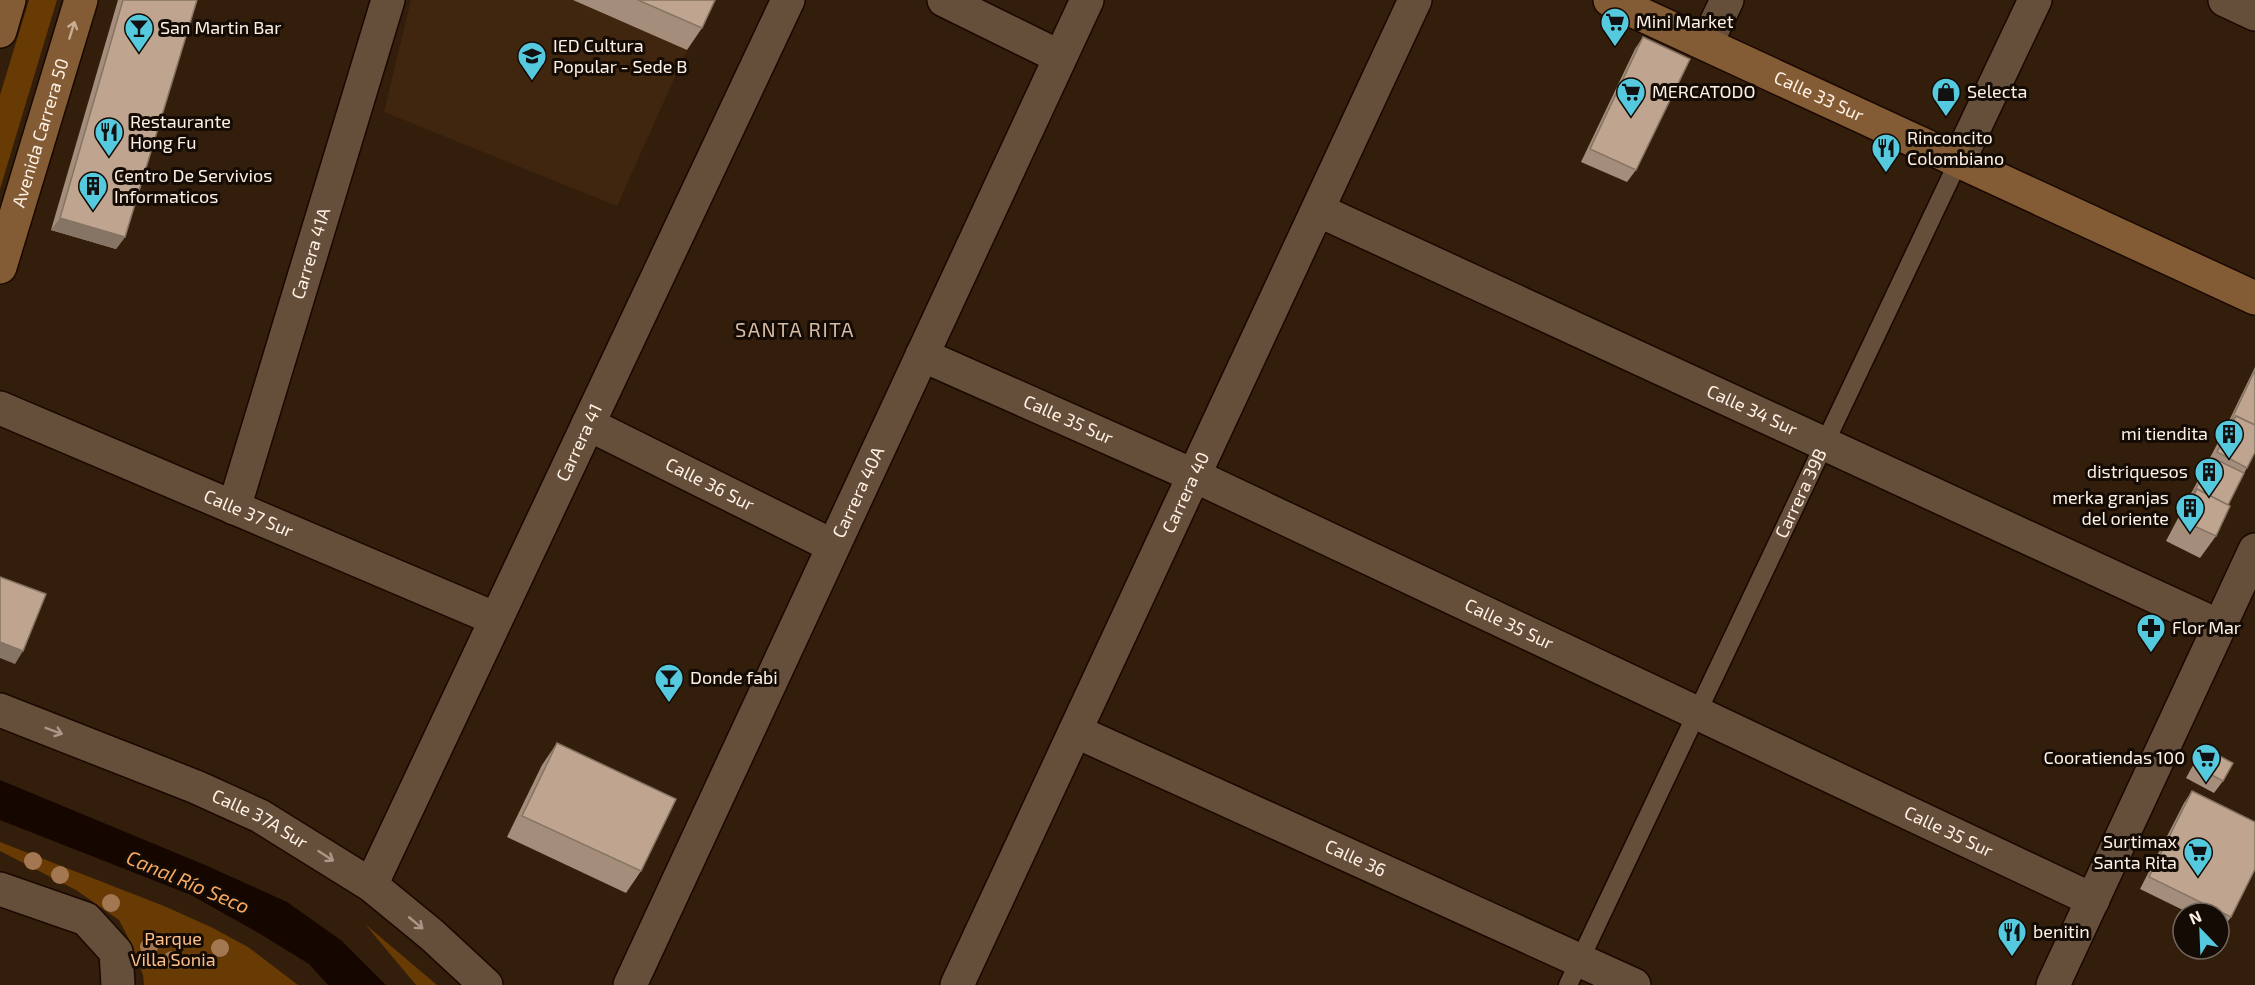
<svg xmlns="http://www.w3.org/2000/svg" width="2255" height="985" font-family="'Exo 2',sans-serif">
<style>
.built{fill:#40260e}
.green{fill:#683a04}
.water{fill:#150600}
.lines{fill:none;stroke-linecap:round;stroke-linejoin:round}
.lane-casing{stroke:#1a0800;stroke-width:21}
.street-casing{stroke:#1a0800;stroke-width:36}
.secondary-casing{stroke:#1a0800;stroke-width:36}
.lane{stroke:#654e3a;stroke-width:18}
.street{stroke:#654e3a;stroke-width:33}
.secondary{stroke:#835c36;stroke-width:33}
.tree{fill:#a37751}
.wall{fill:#a48e7b}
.shaded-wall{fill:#867464}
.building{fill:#bfa58f;stroke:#867464;stroke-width:1.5}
.oneway{stroke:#c7ae96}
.oneway2{stroke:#aa9787}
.labels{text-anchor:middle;stroke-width:6;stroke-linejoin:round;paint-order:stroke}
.poi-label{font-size:18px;fill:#fff1e5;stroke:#140b04;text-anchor:start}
.street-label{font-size:18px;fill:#fff1e5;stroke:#140b04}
.park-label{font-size:18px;fill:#febf89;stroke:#140b04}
.neighbourhood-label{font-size:20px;letter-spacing:1.5px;fill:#d5baa4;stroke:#140b04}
.water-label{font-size:20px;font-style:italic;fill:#f8aa64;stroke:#140b04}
</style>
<rect width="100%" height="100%" fill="#331e0c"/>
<polygon class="built" points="411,0 573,0 687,50 617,206 384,112"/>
<g class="green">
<polygon points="29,0 57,0 0,189 0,95"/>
<polygon points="0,842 164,906 211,927 248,947 298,985 144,985 143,975 132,945 119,920 76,890 0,851"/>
<polygon points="365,924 437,985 416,985"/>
</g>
<polygon class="water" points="0,780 205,865 287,902 342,941 386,985 328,985 309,964 262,935 191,895 0,820"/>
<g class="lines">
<g class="lane-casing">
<g id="lane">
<path id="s1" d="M1568 985 1959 160"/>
</g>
</g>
<g class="street-casing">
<g id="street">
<polyline points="944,0 1060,57"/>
<polyline points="2225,0 2255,14"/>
<polyline points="1706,44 1727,0"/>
<polyline points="1959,160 2035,0"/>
<path id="s2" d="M1318 210 2219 626"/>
<path id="s3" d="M922 355 1195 476 2093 900"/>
<path id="s4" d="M0 408 496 619"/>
<path id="s5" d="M588 424 833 546"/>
<path id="s6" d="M234 508 388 0"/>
<path id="s7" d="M0 710 196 787 260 816 371 885 432 935 486 985"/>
<path id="s8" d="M1075 731 1634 985"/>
<path id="s9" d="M371 885 788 0"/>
<polyline points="0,889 86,919 116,952 118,985"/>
<path id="s10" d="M630 985 1087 0"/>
<path id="s11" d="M957 985 1415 0"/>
<polyline points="2053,985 2255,550"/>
</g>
</g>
<g class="secondary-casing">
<g id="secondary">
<path id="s12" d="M1610 0 2255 298"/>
<polyline points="0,31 9,0"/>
<path id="s13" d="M0 267 81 0"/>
</g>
</g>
<use href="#lane" class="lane"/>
<use href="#street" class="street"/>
<use href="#secondary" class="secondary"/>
</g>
<g class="tree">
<circle cx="33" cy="861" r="9"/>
<circle cx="60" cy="875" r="9"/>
<circle cx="111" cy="903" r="9"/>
<circle cx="149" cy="947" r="9"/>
<circle cx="220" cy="948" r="9"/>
<circle cx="172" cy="960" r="9"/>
</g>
<g class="wall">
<polygon points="118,0 197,0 125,237 116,249 51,230"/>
<polygon points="573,0 715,0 702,28 687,50"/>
<polygon points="1643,37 1636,170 1627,182 1581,162 1635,49"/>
<polygon points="2255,367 2255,452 2228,505 2216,536 2200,558 2166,541 2223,433"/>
<polygon points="557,743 641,871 626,893 507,837 542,765"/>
<polygon points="2204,748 2223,781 2214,793 2186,778 2196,760"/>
<polygon points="2192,791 2231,917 2222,930 2219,928 2219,913 2189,913 2140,889 2184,803"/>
</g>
<g class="shaded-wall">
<polygon points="60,218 125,237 116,249 51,230"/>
<polygon points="0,642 23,651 15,664 0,658"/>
</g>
<g class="building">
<polygon points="123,0 197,0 125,237 60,218"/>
<polygon points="638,0 715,0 702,28"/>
<polygon points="1643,37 1690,59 1636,170 1590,149"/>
<polygon points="2255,370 2255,425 2236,416 2228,427"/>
<polygon points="2236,416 2255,425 2255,452 2247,468 2217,452"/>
<polygon points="2213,458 2244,473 2228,505 2197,489 2190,499"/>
<polygon points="2197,489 2230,506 2216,536 2181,520"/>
<polygon points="0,577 46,594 23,651 0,642"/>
<polygon points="557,743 676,799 641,871 522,816"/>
<polygon points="2204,748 2233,763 2223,781 2195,766"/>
<polygon points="2192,791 2255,822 2255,869 2231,917 2149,877"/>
</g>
<defs><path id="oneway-shaft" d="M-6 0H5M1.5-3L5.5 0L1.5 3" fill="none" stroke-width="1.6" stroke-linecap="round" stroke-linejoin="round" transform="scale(1.5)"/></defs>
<use class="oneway" href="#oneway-shaft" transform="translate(72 30) rotate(-73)"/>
<g class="oneway2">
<use href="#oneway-shaft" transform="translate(54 731) rotate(21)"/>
<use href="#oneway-shaft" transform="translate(326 856) rotate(33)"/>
<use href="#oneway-shaft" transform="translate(416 923) rotate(40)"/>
</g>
<defs>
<g id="supermarket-pin" transform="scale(1.5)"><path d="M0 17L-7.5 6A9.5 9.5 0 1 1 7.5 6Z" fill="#55cadf" stroke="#140b04"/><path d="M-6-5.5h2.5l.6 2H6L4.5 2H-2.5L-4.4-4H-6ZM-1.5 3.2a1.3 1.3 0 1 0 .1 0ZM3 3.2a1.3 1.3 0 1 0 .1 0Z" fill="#111"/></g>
<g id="bar-pin" transform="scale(1.5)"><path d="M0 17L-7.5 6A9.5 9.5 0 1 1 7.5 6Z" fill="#55cadf" stroke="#140b04"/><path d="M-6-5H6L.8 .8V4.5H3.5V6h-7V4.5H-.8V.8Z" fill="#111"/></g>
<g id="school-pin" transform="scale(1.5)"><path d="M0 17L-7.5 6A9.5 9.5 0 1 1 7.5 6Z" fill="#55cadf" stroke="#140b04"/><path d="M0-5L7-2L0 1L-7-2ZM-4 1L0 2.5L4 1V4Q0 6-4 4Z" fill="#111"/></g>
<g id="shop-pin" transform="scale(1.5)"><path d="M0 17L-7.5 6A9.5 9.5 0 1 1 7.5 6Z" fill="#55cadf" stroke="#140b04"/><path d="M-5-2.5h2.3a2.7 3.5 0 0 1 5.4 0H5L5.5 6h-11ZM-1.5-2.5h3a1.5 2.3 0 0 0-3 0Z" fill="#111"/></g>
<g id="restaurant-pin" transform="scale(1.5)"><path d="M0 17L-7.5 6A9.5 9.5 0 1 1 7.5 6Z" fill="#55cadf" stroke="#140b04"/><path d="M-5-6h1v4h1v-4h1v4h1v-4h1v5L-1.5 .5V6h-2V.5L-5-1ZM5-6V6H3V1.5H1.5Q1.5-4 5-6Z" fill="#111"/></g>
<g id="building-pin" transform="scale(1.5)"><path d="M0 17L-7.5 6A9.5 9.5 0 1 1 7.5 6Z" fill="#55cadf" stroke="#140b04"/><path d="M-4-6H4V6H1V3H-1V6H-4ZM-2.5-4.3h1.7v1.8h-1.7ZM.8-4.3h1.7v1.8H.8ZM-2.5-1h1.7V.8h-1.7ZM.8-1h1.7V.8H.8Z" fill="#111"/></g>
<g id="pharmacy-pin" transform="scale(1.5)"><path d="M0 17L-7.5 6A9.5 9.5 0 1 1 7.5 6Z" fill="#55cadf" stroke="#140b04"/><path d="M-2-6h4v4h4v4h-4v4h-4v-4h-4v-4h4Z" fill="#111"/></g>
</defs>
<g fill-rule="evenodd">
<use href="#supermarket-pin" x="1615" y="22"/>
<use href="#bar-pin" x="139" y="28"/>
<use href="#school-pin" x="532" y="56"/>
<use href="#supermarket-pin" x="1631" y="92"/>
<use href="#shop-pin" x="1946" y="92"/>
<use href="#restaurant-pin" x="109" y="132"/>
<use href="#restaurant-pin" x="1886" y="148"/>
<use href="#building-pin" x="93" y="186"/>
<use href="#building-pin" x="2229" y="434"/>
<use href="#building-pin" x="2209" y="472"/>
<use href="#building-pin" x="2190" y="508"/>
<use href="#pharmacy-pin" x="2151" y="628"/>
<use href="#bar-pin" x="669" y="678"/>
<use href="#supermarket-pin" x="2206" y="758"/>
<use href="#supermarket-pin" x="2198" y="852"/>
<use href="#restaurant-pin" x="2012" y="932"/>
</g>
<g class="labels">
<g class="poi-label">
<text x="1636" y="28">Mini Market</text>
<text x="160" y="34">San Martin Bar</text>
<text x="553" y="52">IED Cultura<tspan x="553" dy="21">Popular - Sede B</tspan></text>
<text x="1652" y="98">MERCATODO</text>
<text x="1967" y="98">Selecta</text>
<text x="130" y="128">Restaurante<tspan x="130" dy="21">Hong Fu</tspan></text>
<text x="1907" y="144">Rinconcito<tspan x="1907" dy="21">Colombiano</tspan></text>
<text x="114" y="182">Centro De Servivios<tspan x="114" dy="21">Informaticos</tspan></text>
<text x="2208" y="440" text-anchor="end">mi tiendita</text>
<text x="2188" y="478" text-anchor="end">distriquesos</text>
<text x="2169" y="504" text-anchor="end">merka granjas<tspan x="2169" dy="21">del oriente</tspan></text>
<text x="2172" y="634">Flor Mar</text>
<text x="690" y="684">Donde fabi</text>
<text x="2185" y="764" text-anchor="end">Cooratiendas 100</text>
<text x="2177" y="848" text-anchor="end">Surtimax<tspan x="2177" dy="21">Santa Rita</tspan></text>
<text x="2033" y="938">benitin</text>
</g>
<g class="street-label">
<text dy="6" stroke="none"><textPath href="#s12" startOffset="230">Calle 33 Sur</textPath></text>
<text dy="6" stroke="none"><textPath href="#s13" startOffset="140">Avenida Carrera 50</textPath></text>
<text dy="6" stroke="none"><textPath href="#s6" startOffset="266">Carrera 41A</textPath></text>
<text dy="6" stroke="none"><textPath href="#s2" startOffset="478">Calle 34 Sur</textPath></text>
<text dy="6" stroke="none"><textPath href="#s3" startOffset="160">Calle 35 Sur</textPath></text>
<text dy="6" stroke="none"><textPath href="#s9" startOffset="489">Carrera 41</textPath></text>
<text dy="6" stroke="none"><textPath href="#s5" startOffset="136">Calle 36 Sur</textPath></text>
<text dy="6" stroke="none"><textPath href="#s10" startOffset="543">Carrera 40A</textPath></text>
<text dy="6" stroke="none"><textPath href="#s1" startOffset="544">Carrera 39B</textPath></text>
<text dy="6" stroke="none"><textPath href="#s11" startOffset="543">Carrera 40</textPath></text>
<text dy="6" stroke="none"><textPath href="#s4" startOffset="270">Calle 37 Sur</textPath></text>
<text dy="6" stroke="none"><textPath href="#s3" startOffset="646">Calle 35 Sur</textPath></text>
<text dy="6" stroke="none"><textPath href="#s7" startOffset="282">Calle 37A Sur</textPath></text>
<text dy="6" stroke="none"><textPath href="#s3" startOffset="1132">Calle 35 Sur</textPath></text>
<text dy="6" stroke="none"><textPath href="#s8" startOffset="308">Calle 36</textPath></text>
</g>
<g class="park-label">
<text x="173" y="945">Parque<tspan x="173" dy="21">Villa Sonia</tspan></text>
</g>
<g class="neighbourhood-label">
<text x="795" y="337">SANTA RITA</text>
</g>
<g class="water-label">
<text transform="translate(188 882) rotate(23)" y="7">Canal Río Seco</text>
</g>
</g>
<g transform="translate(2201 931) rotate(337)"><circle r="28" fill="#140b04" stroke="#72675e" stroke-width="1.5"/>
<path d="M0-4.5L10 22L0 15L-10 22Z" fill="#55cadf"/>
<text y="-9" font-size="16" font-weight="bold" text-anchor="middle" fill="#fff1e5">N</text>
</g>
</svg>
